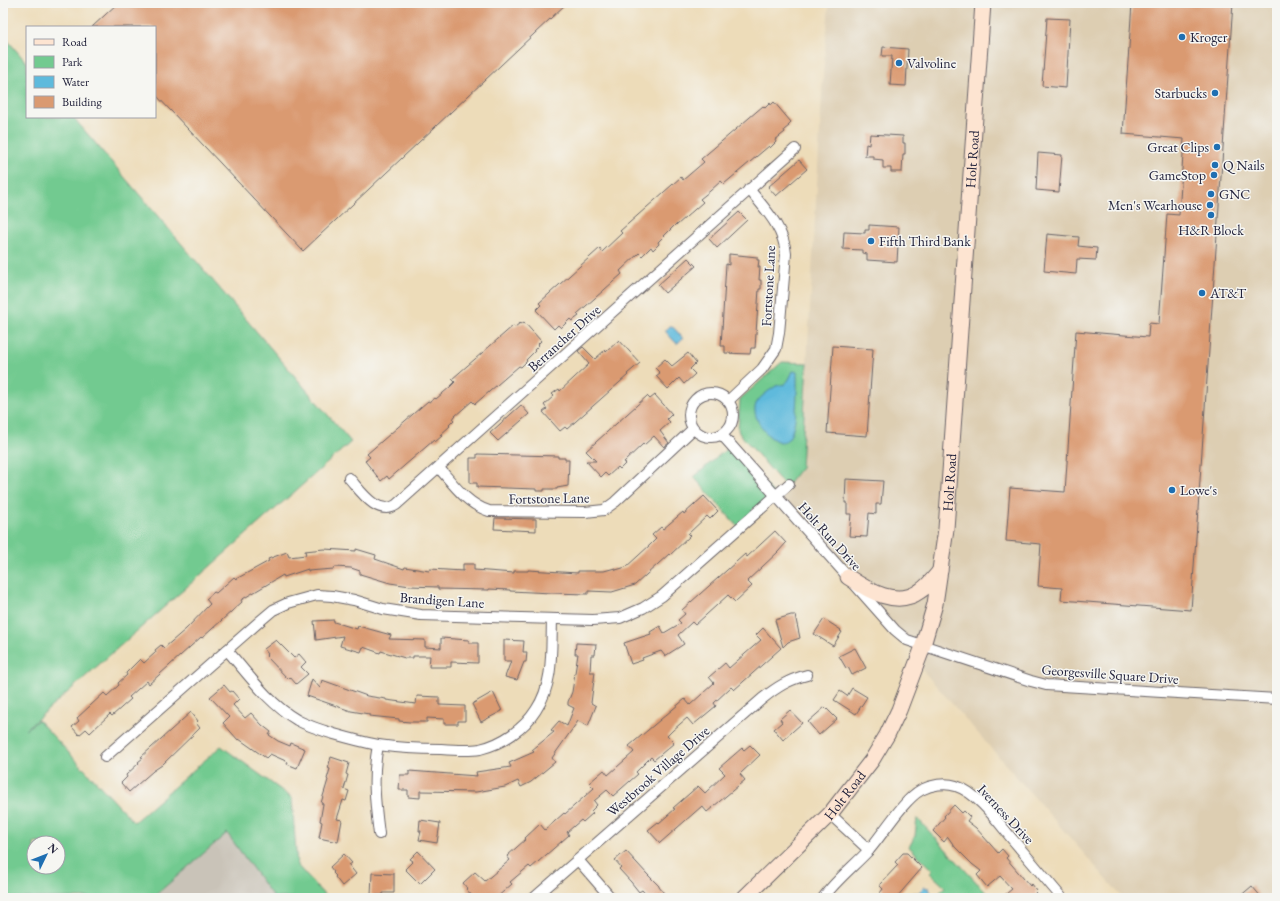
<svg xmlns="http://www.w3.org/2000/svg" width="1280" height="901" font-family="'EB Garamond',serif">
<style>
.built{fill:#ddceb2}
.industrial{fill:#c9c3b8}
.green{fill:#72ca90;stroke:#4a7666;fill-rule:evenodd}
.water{fill:#5ebadc;stroke:#406e8c}
.building{fill:#da9a71}
.lines{fill:none;stroke-linecap:round;stroke-linejoin:round}
.minor-casing{stroke:#696367;stroke-width:12}
.secondary-casing{stroke:#696367;stroke-width:17}
.minor{stroke:#fff;stroke-width:10}
.secondary{stroke:#fde4d1;stroke-width:15}
.poi-dot{fill:#1f6fb2;stroke:#f6f6f2;stroke-width:1.5}
.labels{text-anchor:middle;stroke-width:3;stroke-linejoin:round;paint-order:stroke}
.poi-label{font-size:14px;fill:#22223b;stroke:#f6f6f2;text-anchor:start}
.street-label{font-size:14px;fill:#22223b;stroke:#f6f6f2}
</style>
<rect width="100%" height="100%" fill="#f6f6f2"/>
<filter id="ink" filterUnits="userSpaceOnUse"><feTurbulence type="fractalNoise" baseFrequency=".025" numOctaves="2"/><feDisplacementMap in="SourceGraphic" scale="8" xChannelSelector="R" yChannelSelector="G"/><feConvolveMatrix kernelMatrix="1 2 1 2 8 2 1 2 1" color-interpolation-filters="sRGB"/></filter>
<filter id="wash" filterUnits="userSpaceOnUse"><feTurbulence type="fractalNoise" baseFrequency=".012" numOctaves="4" result="noise"/><feDisplacementMap in="SourceGraphic" scale="16" xChannelSelector="R" yChannelSelector="G"/><feGaussianBlur stdDeviation="0.9" result="paint"/><feColorMatrix in="noise" values="0 0 0 0 0 0 0 0 0 0 0 0 0 0 0 0 0 1.4 0 .05"/><feComposite in="paint" operator="in"/></filter>
<g filter="url(#wash)">
<rect width="100%" height="100%" fill="#eddcb9"/>
<polygon class="built" points="829,3 1277,3 1277,898 1123,898 917,664 921,652 907,640 776,496 801,468 823,77"/>
<polygon class="industrial" points="227,833 274,898 152,898"/>
<g class="green">
<path d="M3 35 27 63V117H73L351 442 25 730 38 720 134 822 221 746 292 798 297 865 327 898H274L227 833 152 898H3ZM34 843H58V867H34Z"/>
<polygon points="782,362 807,363 801,468 786,487 739,433 738,429 740,399"/>
<polygon points="731,445 776,496 739,528 694,477"/>
<polygon points="917,818 991,898 935,898 945,887 930,873 933,870 931,868 909,847 915,836"/>
</g>
<g class="water">
<polygon points="670,326 672,326 682,337 682,339 678,343 676,343 666,332 666,330"/>
<path d="M793 371 797 372C797 387 798 428 788 439 777 452 749 419 756 404 760 396 769 391 776 386 779 385 782 385 785 384 789 381 791 375 793 371Z"/>
<polygon points="924,887 929,888 931,893 926,898 909,898 913,893 918,893"/>
</g>
<g id="blocks">
<g class="building">
<polygon points="118,3 567,3 303,251 155,94 155,27 92,27"/>
<polygon points="1132,3 1233,3 1191,610 1061,600 1062,588 1038,586 1041,544 1006,541 1010,488 1065,492 1076,331 1148,337 1149,323 1159,324 1167,214 1179,215 1184,139 1123,134"/>
<polygon points="1047,18 1070,19 1066,88 1042,86"/>
<polygon points="883,47 908,49 906,86 890,85 892,56 882,56"/>
<polygon points="774,102 791,122 788,125 789,126 784,130 785,132 775,140 776,142 770,148 769,146 724,184 721,181 710,191 700,199 703,202 677,225 676,224 658,242 659,244 653,250 651,247 642,256 639,253 620,271 622,274 577,314 579,316 572,321 570,319 561,328 558,325 554,329 536,310 541,305 539,303 600,248 602,252 622,233 620,231 681,177 683,180 704,162 701,159 763,106 765,108 770,103 771,105"/>
<polygon points="870,134 903,136 903,143 905,143 905,154 903,154 902,172 891,172 891,168 883,168 883,160 873,159 873,156 865,156 866,144 869,145"/>
<polygon points="1038,153 1062,155 1059,192 1036,190"/>
<polygon points="799,160 807,169 776,196 768,187"/>
<polygon points="739,212 747,220 717,248 709,239"/>
<polygon points="869,225 899,227 897,262 867,260 867,254 862,253 862,250 843,249 844,232 865,233 865,230 869,230"/>
<polygon points="1047,234 1079,237 1078,246 1097,248 1096,260 1077,259 1076,274 1044,271"/>
<polygon points="729,254 757,257 757,260 759,260 758,267 760,267 759,280 761,280 761,289 759,289 755,348 751,348 750,354 725,353 725,346 721,346 726,264 729,265"/>
<polygon points="688,258 696,266 665,293 658,285"/>
<polygon points="524,322 541,341 538,344 539,345 534,350 535,351 526,360 527,361 521,367 519,366 475,404 472,401 455,416 453,419 454,420 449,425 450,426 440,435 442,436 435,442 434,440 389,479 387,476 381,481 365,461 370,457 367,454 428,401 430,402 435,398 436,399 450,387 455,382 452,379 513,326 515,327 520,323 521,324"/>
<polygon points="619,340 640,363 627,374 628,375 567,429 565,427 560,431 543,412 547,409 544,405 554,396 552,394 559,389 560,391 589,364 578,351 583,347 595,359 605,350 606,352"/>
<polygon points="833,346 873,349 867,436 827,433"/>
<polygon points="688,353 696,363 690,369 695,374 684,384 679,378 668,389 656,376 660,373 655,368 665,359 672,366"/>
<polygon points="655,395 672,414 667,419 670,422 660,431 669,443 664,447 654,436 644,445 643,444 624,462 626,463 620,469 618,467 608,476 605,473 601,477 586,461 596,461 586,451 647,396 650,399"/>
<polygon points="521,405 529,414 498,441 490,433"/>
<polygon points="477,454 558,456 558,458 565,458 565,460 569,460 568,486 557,488 557,489 544,489 544,491 536,491 536,489 477,487 477,483 470,483 470,458 477,458"/>
<polygon points="846,479 883,481 881,504 876,504 876,514 869,513 867,537 849,536 851,514 847,514 847,503 845,503"/>
<polygon points="704,496 718,511 710,519 707,516 688,534 690,536 670,555 669,554 635,585 612,592 588,591 588,594 552,593 510,591 510,590 489,589 489,590 438,589 438,587 410,586 390,583 360,574 360,571 351,568 335,567 334,569 308,571 308,569 284,577 283,575 241,600 242,602 202,638 201,637 149,684 147,681 129,697 131,699 112,716 110,714 90,733 86,729 79,735 72,727 79,721 77,718 104,693 107,696 119,685 118,683 127,675 126,673 140,659 144,663 156,652 155,650 161,645 164,648 186,629 210,604 206,599 214,592 216,593 234,577 236,579 269,561 268,559 287,552 289,557 306,555 305,551 324,549 356,551 356,549 376,555 375,559 404,569 405,567 429,571 430,569 463,571 463,564 474,564 474,570 514,573 514,571 528,571 528,570 578,573 578,571 604,571 615,568 616,570 626,567 650,545 656,539 652,535 661,527 663,529 683,512 684,514"/>
<polygon points="495,518 536,519 536,531 494,529"/>
<polygon points="775,531 786,543 778,552 747,581 752,586 735,602 728,595 695,625 692,622 678,635 684,644 665,656 661,651 642,658 643,660 631,664 624,643 651,634 650,632 660,626 664,633 681,623 678,620 685,614 682,610 745,554 747,557"/>
<polygon points="791,615 795,615 800,638 788,642 783,647 775,620"/>
<polygon points="824,619 841,630 840,631 842,632 833,646 814,634"/>
<polygon points="334,620 334,622 357,629 358,626 391,635 389,639 425,640 425,647 441,648 441,638 469,640 469,643 478,643 478,663 451,662 451,667 429,667 430,656 413,656 413,658 405,658 381,651 380,653 363,647 361,652 340,646 343,636 316,640 314,621"/>
<polygon points="763,628 781,648 734,690 731,687 714,703 716,706 693,725 687,718 673,730 667,736 674,743 654,760 651,757 636,772 638,774 613,796 607,790 594,801 597,805 591,811 593,813 583,822 581,820 567,832 569,835 531,868 529,866 510,882 512,884 496,898 474,898 466,889 467,888 463,883 475,872 485,881 510,860 507,856 526,839 525,838 540,824 545,830 564,813 565,814 594,788 589,783 604,770 608,775 634,752 629,746 685,699 690,705 714,683 709,677 725,663 729,668 761,640 756,635"/>
<polygon points="276,640 294,658 299,654 306,662 301,667 308,674 296,684 290,677 288,679 266,656 268,654 264,649"/>
<polygon points="504,640 524,641 523,652 527,652 526,662 524,662 517,680 505,677 511,661 504,661"/>
<polygon points="576,643 596,644 595,655 591,655 590,672 595,672 591,703 596,706 588,726 578,721 552,758 555,762 531,782 521,787 518,781 505,787 476,792 420,791 420,798 408,797 408,790 399,790 400,775 409,775 409,771 477,776 476,772 511,767 509,763 534,752 532,750 554,732 551,730 559,721 567,726 574,708 568,705 568,702 572,692 578,654 575,654"/>
<polygon points="855,648 866,668 852,675 848,667 846,668 839,656"/>
<polygon points="312,679 320,688 322,680 367,696 386,699 386,700 416,704 417,696 439,697 439,705 465,706 465,721 458,721 458,724 444,724 444,719 427,718 427,722 410,722 399,721 399,719 369,716 369,714 351,711 307,696"/>
<polygon points="224,685 230,692 232,691 239,699 233,705 245,718 251,713 262,725 271,732 269,735 278,741 290,746 291,743 305,749 297,768 287,764 288,762 270,754 266,758 239,739 238,740 223,723 229,717 210,697"/>
<polygon points="852,688 867,697 856,714 834,700 840,691 847,696"/>
<polygon points="493,692 502,711 481,722 472,704"/>
<polygon points="825,707 837,719 819,735 808,722"/>
<polygon points="790,710 802,723 783,740 774,729 782,722 780,719"/>
<polygon points="191,712 198,721 196,723 200,728 162,765 153,771 129,792 121,783 127,777 126,775 139,763 138,762 143,758 141,757"/>
<polygon points="750,745 760,755 740,774 745,780 707,812 702,806 660,843 648,830 658,822 659,823 675,809 673,808 698,786 705,793 725,774 719,768 742,748 744,750"/>
<polygon points="331,757 349,763 346,774 348,775 344,789 349,791 346,801 343,800 337,819 342,820 338,842 319,838 322,822 320,821 323,804 321,803 328,780 327,779 330,769 328,768"/>
<polygon points="954,805 962,813 964,811 970,817 967,821 976,828 998,853 1002,849 1008,856 1006,858 1030,886 1032,884 1037,891 1035,893 1040,898 1001,898 1012,889 1000,876 987,887 977,875 981,871 972,864 955,847 948,837 944,842 933,831 945,817 944,816"/>
<polygon points="420,820 440,823 437,843 419,840 421,831 419,831"/>
<polygon points="418,851 435,869 420,884 405,869 413,861 410,859"/>
<polygon points="626,851 647,874 659,886 659,887 668,898 649,898 642,890 639,892 631,882 619,869 621,867 615,860"/>
<polygon points="903,853 907,853 922,868 896,898 876,898 883,889 880,886 880,884 898,865 895,862"/>
<polygon points="344,854 352,863 349,865 356,874 342,886 335,877 336,876 333,873 334,872 330,867"/>
<polygon points="372,873 394,874 394,893 383,893 383,895 371,895"/>
<polygon points="1252,886 1262,898 1238,898"/>
</g>
</g>
</g>
<g filter="url(#ink)">
<use href="#blocks" fill-opacity="0" stroke="#696367" stroke-width="1"/>
<g class="lines">
<g class="minor-casing">
<g id="minor">
<circle cx="711" cy="415" r="22"/>
<path d="M728 401 762 369 776 349 779 333 786 254C784 228 765 209 749 189"/>
<polyline points="722,435 895,630 907,640 1031,681 1046,685 1277,699"/>
<path d="M439 468C454 485 467 504 489 511L585 512 604 510 615 502 693 429"/>
<path d="M349 478C360 490 377 517 396 505L795 149"/>
<path d="M227 650C248 674 268 703 297 720 308 726 321 730 334 734 348 738 363 742 378 745 399 748 420 749 441 749 454 750 468 751 480 749 502 744 524 729 536 710 554 683 551 650 552 619"/>
<path d="M378 745C372 776 375 803 379 834"/>
<polyline points="105,757 260,621 273,610 288,603 317,595 332,596 354,600 383,609 421,615 593,620 620,618 643,608 662,596 789,484"/>
<polyline points="830,814 869,850"/>
<polyline points="578,860 611,898"/>
<path d="M534 898 762 699C777 687 788 680 807 675"/>
<path d="M823 898C836 880 854 866 869 850 883 834 904 799 921 790 931 785 945 782 956 786 978 793 998 822 1013 840 1029 859 1046 879 1062 898"/>
</g>
</g>
<g class="secondary-casing">
<g id="secondary">
<path d="M848 577C869 591 897 608 920 591 928 586 934 578 940 571"/>
<path id="s1" d="M744 898 830 814 872 760 887 735 899 710 921 652 935 604 946 529 983 3"/>
</g>
</g>
<use href="#minor" class="minor"/>
<use href="#secondary" class="secondary"/>
</g>
</g>
<g class="poi-dot">
<circle cx="1182" cy="37" r="4"/>
<circle cx="899" cy="63" r="4"/>
<circle cx="1215" cy="93" r="4"/>
<circle cx="1217" cy="147" r="4"/>
<circle cx="1215" cy="165" r="4"/>
<circle cx="1214" cy="175" r="4"/>
<circle cx="1211" cy="194" r="4"/>
<circle cx="1210" cy="205" r="4"/>
<circle cx="1211" cy="215" r="4"/>
<circle cx="871" cy="241" r="4"/>
<circle cx="1202" cy="293" r="4"/>
<circle cx="1172" cy="490" r="4"/>
</g>
<g class="labels">
<g class="poi-label">
<text x="1190" y="42">Kroger</text>
<text x="907" y="68">Valvoline</text>
<text x="1207" y="98" text-anchor="end">Starbucks</text>
<text x="1209" y="152" text-anchor="end">Great Clips</text>
<text x="1223" y="170">Q Nails</text>
<text x="1206" y="180" text-anchor="end">GameStop</text>
<text x="1219" y="199">GNC</text>
<text x="1202" y="210" text-anchor="end">Men's Wearhouse</text>
<text x="1211" y="235" text-anchor="middle">H&amp;R Block</text>
<text x="879" y="246">Fifth Third Bank</text>
<text x="1210" y="298">AT&amp;T</text>
<text x="1180" y="495">Lowe's</text>
</g>
<g class="street-label">
<text dy="5" stroke="none"><textPath href="#s1" startOffset="804">Holt Road</textPath></text>
<text transform="translate(768 286) rotate(-87)" y="5">Fortstone Lane</text>
<text transform="translate(564 338) rotate(-42)" y="5">Berrancher Drive</text>
<text dy="5" stroke="none"><textPath href="#s1" startOffset="480">Holt Road</textPath></text>
<text transform="translate(549 498) rotate(-1)" y="5">Fortstone Lane</text>
<text transform="translate(830 536) rotate(48)" y="5">Holt Run Drive</text>
<text transform="translate(442 600) rotate(4)" y="5">Brandigen Lane</text>
<text transform="translate(1110 674) rotate(4)" y="5">Georgesville Square Drive</text>
<text transform="translate(658 771) rotate(-41)" y="5">Westbrook Village Drive</text>
<text dy="5" stroke="none"><textPath href="#s1" startOffset="144">Holt Road</textPath></text>
<text transform="translate(1006 814) rotate(47)" y="5">Iverness Drive</text>
</g>
</g>
<rect width="1280" height="901" fill="none" stroke="#f6f6f2" stroke-width="16"/>
<rect x="26" y="26" width="130" height="92" fill="#f6f6f2" stroke="#a1a1a9"/>
<rect x="34" y="39" width="20" height="6" fill="#fde4d1" stroke="#a1a1a9"/>
<text x="62" y="46" font-size="12" fill="#22223b">Road</text>
<rect x="34" y="56" width="20" height="12" fill="#72ca90" stroke="#a1a1a9"/>
<text x="62" y="66" font-size="12" fill="#22223b">Park</text>
<rect x="34" y="76" width="20" height="12" fill="#5ebadc" stroke="#a1a1a9"/>
<text x="62" y="86" font-size="12" fill="#22223b">Water</text>
<rect x="34" y="96" width="20" height="12" fill="#da9a71" stroke="#a1a1a9"/>
<text x="62" y="106" font-size="12" fill="#22223b">Building</text>
<g transform="translate(46 855) rotate(47)"><circle r="19" fill="#f6f6f2" stroke="#a1a1a9"/>
<path d="M0-3L7 15L0 10L-7 15Z" fill="#1f6fb2"/>
<text y="-6" font-size="11" font-weight="bold" text-anchor="middle" fill="#22223b">N</text>
</g>
</svg>
